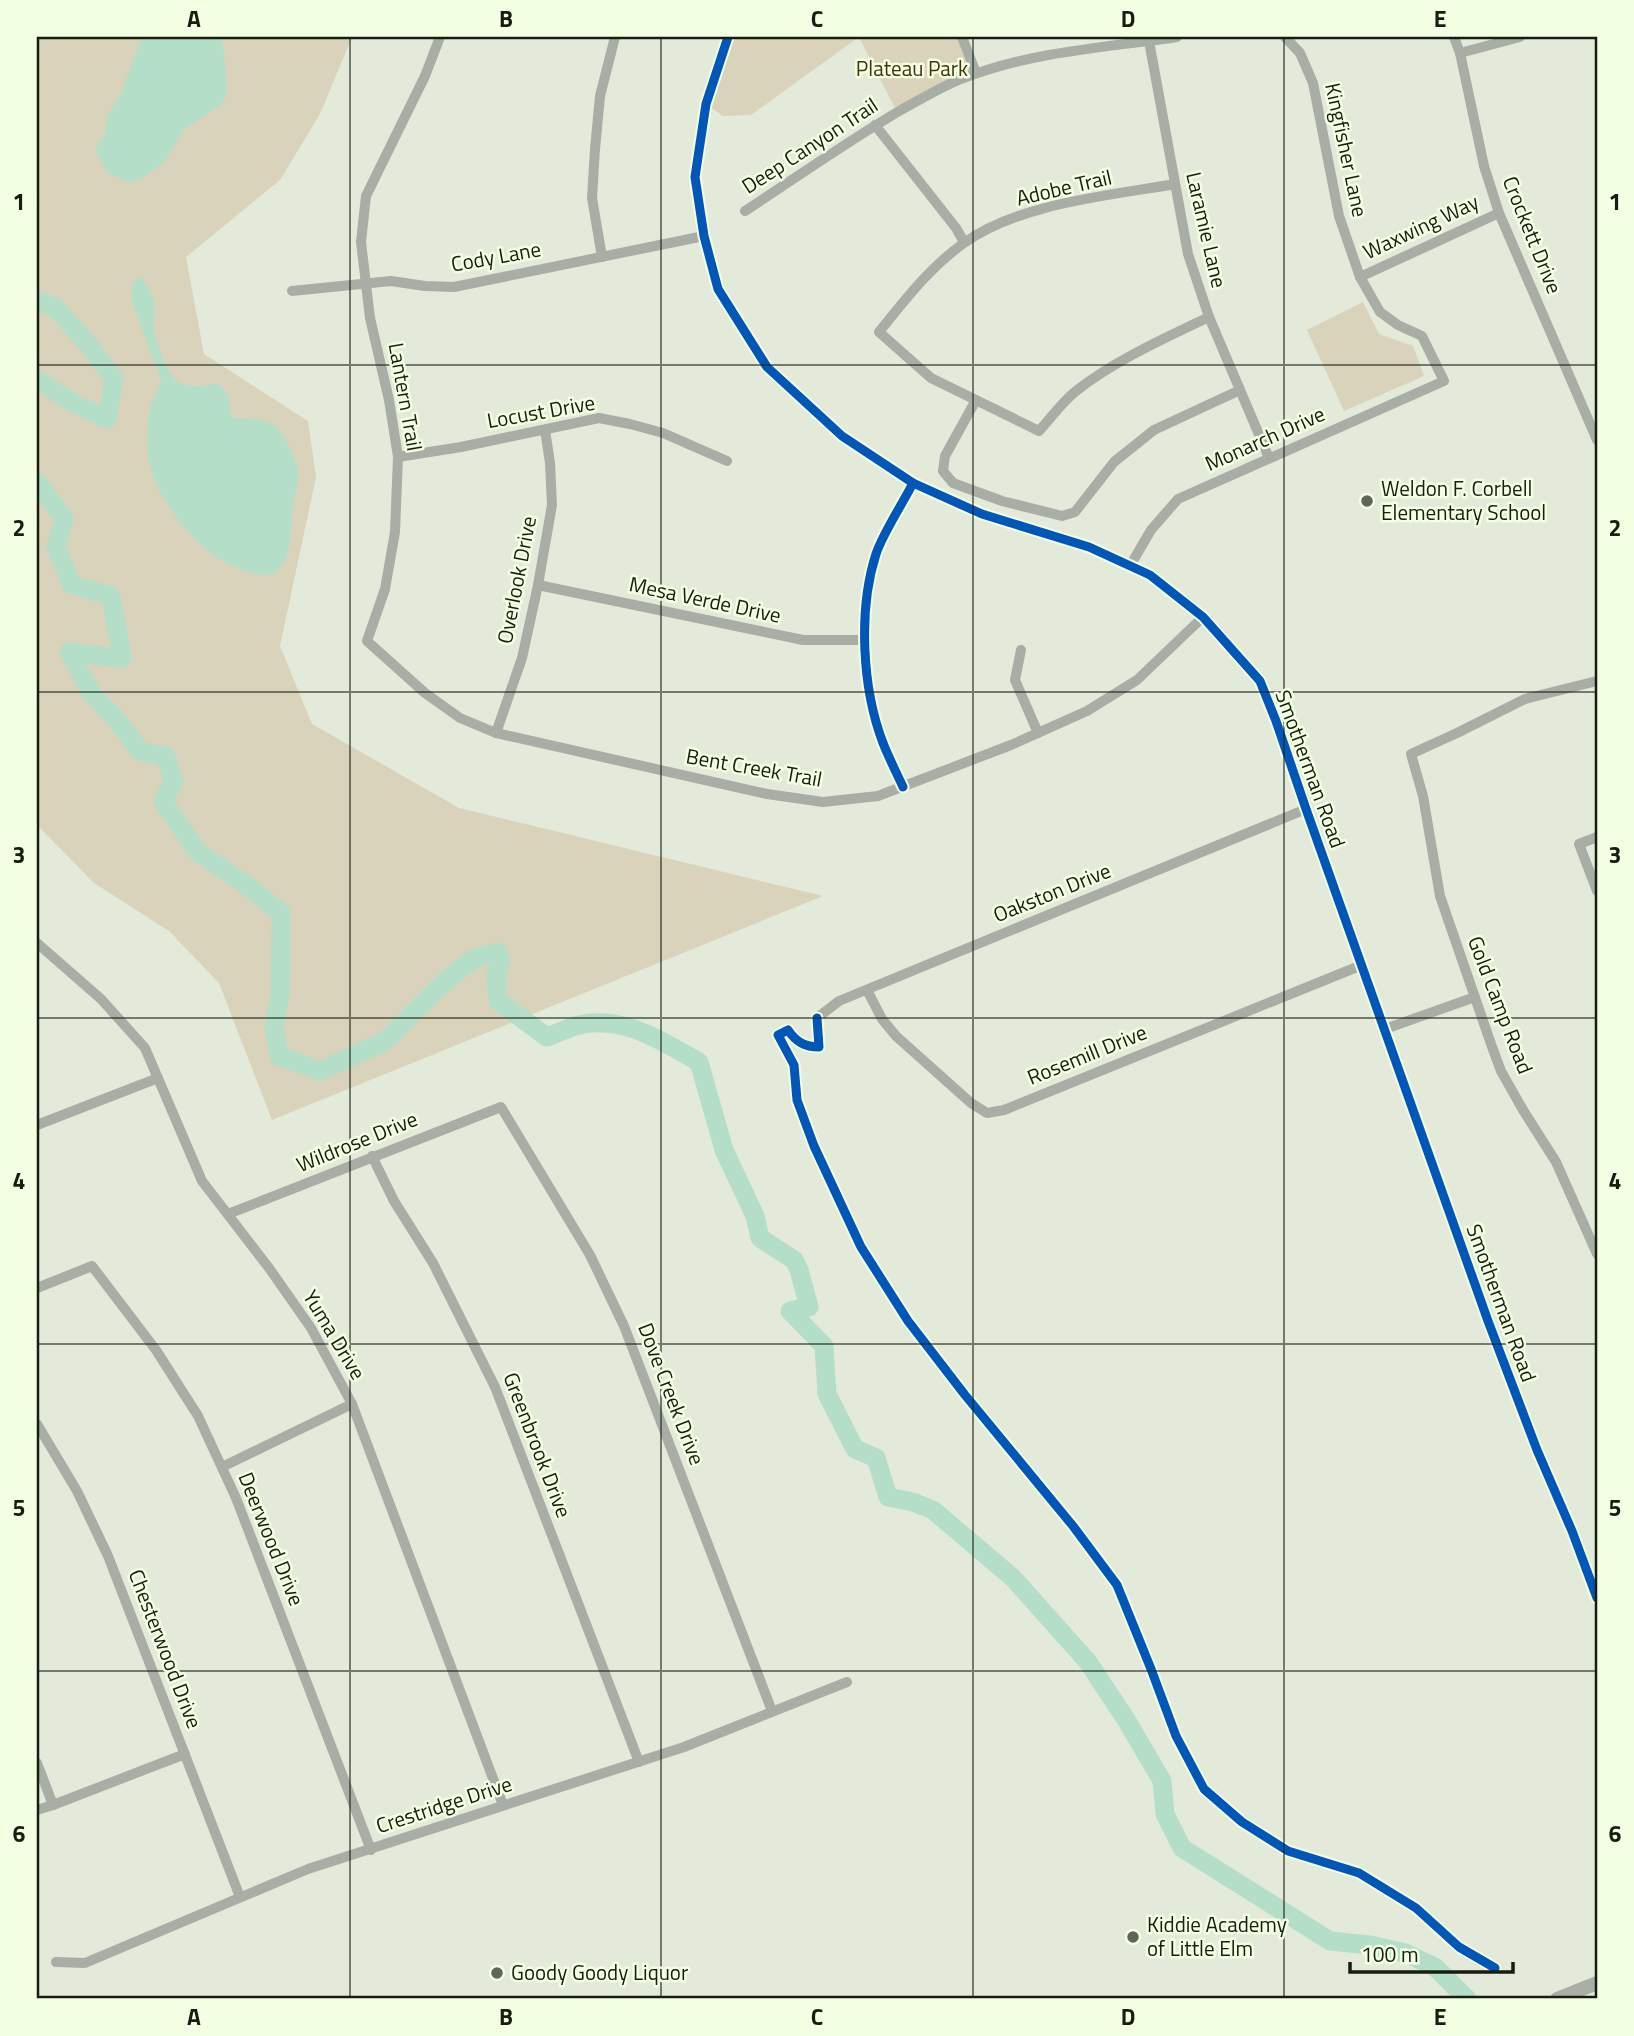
<svg xmlns="http://www.w3.org/2000/svg" width="1634" height="2036" font-family="'Titillium Web',sans-serif">
<style>
.green{fill:#d9d3bb}
.water{fill:#b4dec8}
.lines{fill:none;stroke-linecap:round;stroke-linejoin:round}
.river{stroke:#b4dec8;stroke-width:19}
.minor{stroke:#a8aea6;stroke-width:10}
.major{stroke:#aaafa5;stroke-width:14}
.cycleway-casing{stroke:#f3ffe3;stroke-width:13}
.cycleway{stroke:#0057b8;stroke-width:9}
.grid{fill:none;stroke:#181d11;stroke-width:2;stroke-opacity:0.55}
.poi-dot{fill:#5f6557;stroke:#f3ffe3;stroke-width:2.5}
.labels{text-anchor:middle;stroke-width:5;stroke-linejoin:round;paint-order:stroke}
.park-label{font-size:21px;fill:#44320c;stroke:#f3ffe3}
.street-label{font-size:21px;fill:#181d11;stroke:#f3ffe3}
.poi-label{font-size:21px;fill:#181d11;stroke:#f3ffe3;text-anchor:start}
.neatline{fill:none;stroke:#181d11;stroke-width:2.5}
.grid-label{font-size:23px;text-anchor:middle;font-weight:bold;fill:#181d11}
</style>
<rect width="100%" height="100%" fill="#e4ead9"/>
<g class="green">
<polygon points="37,37 352,37 320,114 280,180 186,257 204,354 308,421 316,477 280,646 312,724 459,808 823,896 272,1120 219,983 169,931 94,883 37,825"/>
<polygon points="728,37 859,37 751,115 723,116 706,104"/>
<polygon points="859,37 966,37 976,73 897,112"/>
<polygon points="1363,302 1379,334 1413,346 1424,376 1344,411 1307,330"/>
</g>
<g class="water">
<polygon points="142,37 222,37 227,86 225,98 221,105 184,129 165,161 146,176 131,182 125,181 107,172 96,151 97,145 105,135 107,117 120,95"/>
<path d="M141 277C148 285 154 296 155 307 156 312 153 318 153 323 153 332 157 342 160 350 171 384 181 391 217 383 230 391 229 404 232 418 247 418 267 417 278 429 288 439 295 458 298 471 300 481 295 493 293 503 290 522 294 561 275 572 265 578 253 574 244 570 233 566 221 561 211 553 185 533 156 495 149 462 146 447 147 419 151 404 154 396 160 388 161 380L132 302V287L137 278Z"/>
</g>
<g class="lines">
<g class="river">
<polyline points="37,301 56,308 88,344 114,379 107,419 75,404 37,380"/>
<path d="M37 482 64 519 56 546 71 584 111 596 122 658 69 652 91 693 117 720 140 751 165 756 174 781 163 801 198 852 245 884 281 913 280 995 274 1026 279 1056 320 1071 385 1041 443 983 473 959 497 952 501 961 496 975 498 1001 547 1037C557 1033 568 1028 579 1025 623 1015 662 1041 699 1062L724 1150 755 1216 760 1238 794 1260 799 1270 809 1307 790 1311 824 1346 827 1394 855 1449 876 1458 888 1497 913 1502 933 1510 1013 1578 1088 1662 1127 1721 1162 1781 1165 1814 1182 1848 1330 1941 1370 1945 1405 1953 1435 1967 1467 1999"/>
</g>
<g class="minor">
<polyline points="440,37 425,76 366,196 361,242 370,318 389,400 398,457 395,532 385,589 367,641 425,693 460,718 496,733 767,794 823,802 878,796 1011,745 1087,711 1137,680 1203,617"/>
<polyline points="728,37 706,104 695,177 704,236 718,289 767,367 842,436 913,483 982,514 1089,547 1150,575 1203,617 1260,681 1276,721 1306,809 1488,1321 1537,1450 1572,1531 1597,1598"/>
<polyline points="962,37 976,73"/>
<polyline points="1454,37 1460,53 1484,166 1499,213 1597,440"/>
<polyline points="1149,41 1188,254 1209,317 1269,458"/>
<polyline points="1460,53 1520,37"/>
<polyline points="875,125 956,228 964,242"/>
<path d="M1175 184C1108 196 1020 203 964 243 930 267 905 300 879 332L931 378 1039 431C1051 418 1062 402 1076 391 1116 360 1163 339 1209 317"/>
<path d="M745 211C797 177 848 141 901 110 926 96 951 81 978 73 1041 51 1111 47 1177 37"/>
<polyline points="602,257 592,198 595,149 600,96 615,37"/>
<polyline points="1360,277 1499,213"/>
<polyline points="292,291 391,281 425,286 454,287 704,236"/>
<polyline points="976,400 945,456 943,471 953,483 1002,501 1062,516 1075,512 1114,462 1154,430 1240,390"/>
<polyline points="398,457 461,447 599,418 630,424 663,433 727,461"/>
<polyline points="1130,566 1151,530 1178,499 1444,381 1422,336 1398,325 1380,312 1360,277 1339,216 1313,83 1300,53 1285,37"/>
<polyline points="538,585 803,640 864,640"/>
<polyline points="1021,650 1015,680 1038,733"/>
<polyline points="1597,681 1525,699 1457,733 1411,754 1423,796 1440,896 1491,1044 1501,1071 1523,1110 1556,1162 1597,1254"/>
<polyline points="496,733 522,658 538,585 552,505 550,463 545,430"/>
<path d="M903 787C896 772 889 758 883 743 862 688 858 610 876 554 883 533 903 503 913 483"/>
<polyline points="1597,837 1579,844 1597,891"/>
<polyline points="37,943 101,999 145,1048 202,1181 269,1268 311,1328 352,1404 503,1805"/>
<polyline points="867,990 882,1019 896,1036 971,1103 987,1113 1004,1110 1362,965"/>
<polyline points="817,1018 839,1001 1306,809"/>
<polyline points="1385,1029 1475,997"/>
<polyline points="37,1125 158,1078"/>
<polyline points="372,1156 394,1201 433,1263 495,1387 639,1762"/>
<polyline points="228,1214 501,1107 590,1255 624,1326 772,1711"/>
<polyline points="37,1288 92,1266 156,1350 198,1416 236,1498 371,1850"/>
<polyline points="37,1424 77,1491 108,1556 240,1897"/>
<polyline points="222,1467 352,1404"/>
<polyline points="37,1763 53,1805"/>
<polyline points="37,1810 53,1805 185,1754"/>
<polyline points="56,1962 85,1963 308,1869 684,1747 847,1682"/>
</g>
<polyline class="major" points="1557,1999 1597,1983"/>
<g class="cycleway-casing">
<g id="cycleway">
<polyline points="728,37 706,104 695,177 704,236 718,289 767,367 842,436 913,483 982,514 1089,547 1150,575 1203,617 1260,681 1276,721 1306,809 1488,1321 1537,1450 1572,1531 1597,1598"/>
<path d="M903 787C896 772 889 758 883 743 862 688 858 610 876 554 883 533 903 503 913 483"/>
<path d="M817 1018 819 1047C805 1047 796 1042 788 1030L778 1035 794 1065 797 1100 814 1146 861 1247 908 1321 965 1395 1073 1526 1117 1585 1151 1669 1176 1736 1204 1789 1242 1822 1288 1851 1359 1873 1416 1908 1459 1947 1495 1968"/>
</g>
</g>
<use href="#cycleway" class="cycleway"/>
</g>
<path class="grid" d="M350 37V1999M661 37V1999M973 37V1999M1284 37V1999M37 365H1597M37 692H1597M37 1018H1597M37 1344H1597M37 1671H1597"/>
<g class="poi-dot">
<circle cx="1367" cy="501" r="7"/>
<circle cx="1133" cy="1937" r="7"/>
<circle cx="497" cy="1973" r="7"/>
</g>
<g class="labels">
<g class="park-label">
<text x="912" y="76">Plateau Park</text>
</g>
<g class="street-label">
<text transform="translate(810 146) rotate(-33)" y="7">Deep Canyon Trail</text>
<text transform="translate(1346 150) rotate(78)" y="7">Kingfisher Lane</text>
<text transform="translate(1064 188) rotate(-13)" y="7">Adobe Trail</text>
<text transform="translate(1421 227) rotate(-25)" y="7">Waxwing Way</text>
<text transform="translate(1206 230) rotate(77)" y="7">Laramie Lane</text>
<text transform="translate(1532 235) rotate(68)" y="7">Crockett Drive</text>
<text transform="translate(496 257) rotate(-10)" y="7">Cody Lane</text>
<text transform="translate(405 397) rotate(80)" y="7">Lantern Trail</text>
<text transform="translate(541 412) rotate(-10)" y="7">Locust Drive</text>
<text transform="translate(1265 439) rotate(-24)" y="7">Monarch Drive</text>
<text transform="translate(517 580) rotate(-79)" y="7">Overlook Drive</text>
<text transform="translate(705 600) rotate(12)" y="7">Mesa Verde Drive</text>
<text transform="translate(754 768) rotate(10)" y="7">Bent Creek Trail</text>
<text transform="translate(1310 769) rotate(70)" y="7">Smotherman Road</text>
<text transform="translate(1052 893) rotate(-22)" y="7">Oakston Drive</text>
<text transform="translate(1500 1005) rotate(69)" y="7">Gold Camp Road</text>
<text transform="translate(1087 1055) rotate(-22)" y="7">Rosemill Drive</text>
<text transform="translate(357 1142) rotate(-22)" y="7">Wildrose Drive</text>
<text transform="translate(1501 1303) rotate(70)" y="7">Smotherman Road</text>
<text transform="translate(334 1335) rotate(59)" y="7">Yuma Drive</text>
<text transform="translate(671 1394) rotate(69)" y="7">Dove Creek Drive</text>
<text transform="translate(537 1445) rotate(69)" y="7">Greenbrook Drive</text>
<text transform="translate(271 1539) rotate(68)" y="7">Deerwood Drive</text>
<text transform="translate(165 1649) rotate(69)" y="7">Chesterwood Drive</text>
<text transform="translate(444 1805) rotate(-18)" y="7">Crestridge Drive</text>
</g>
<g class="poi-label">
<text x="1381" y="496">Weldon F. Corbell<tspan x="1381" dy="24">Elementary School</tspan></text>
<text x="1147" y="1932">Kiddie Academy<tspan x="1147" dy="24">of Little Elm</tspan></text>
<text x="511" y="1980">Goody Goody Liquor</text>
</g>
</g>
<rect width="1634" height="2036" fill="none" stroke="#f3ffe3" stroke-width="77"/>
<path d="M1350 1962v10h163v-10" fill="none" stroke="#181d11" stroke-width="3.5"/>
<text x="1361" y="1962" font-size="21" fill="#181d11" stroke="#f3ffe3" stroke-width="5" paint-order="stroke">100 m</text>
<rect x="38" y="38" width="1558" height="1959" class="neatline"/>
<g class="grid-label">
<text x="194" y="27">A</text>
<text x="506" y="27">B</text>
<text x="817" y="27">C</text>
<text x="1128" y="27">D</text>
<text x="1440" y="27">E</text>
<text x="19" y="210">1</text>
<text x="1615" y="210">1</text>
<text x="19" y="536">2</text>
<text x="1615" y="536">2</text>
<text x="19" y="863">3</text>
<text x="1615" y="863">3</text>
<text x="19" y="1189">4</text>
<text x="1615" y="1189">4</text>
<text x="19" y="1516">5</text>
<text x="1615" y="1516">5</text>
<text x="19" y="1842">6</text>
<text x="1615" y="1842">6</text>
<text x="194" y="2025">A</text>
<text x="506" y="2025">B</text>
<text x="817" y="2025">C</text>
<text x="1128" y="2025">D</text>
<text x="1440" y="2025">E</text>
</g>
</svg>
